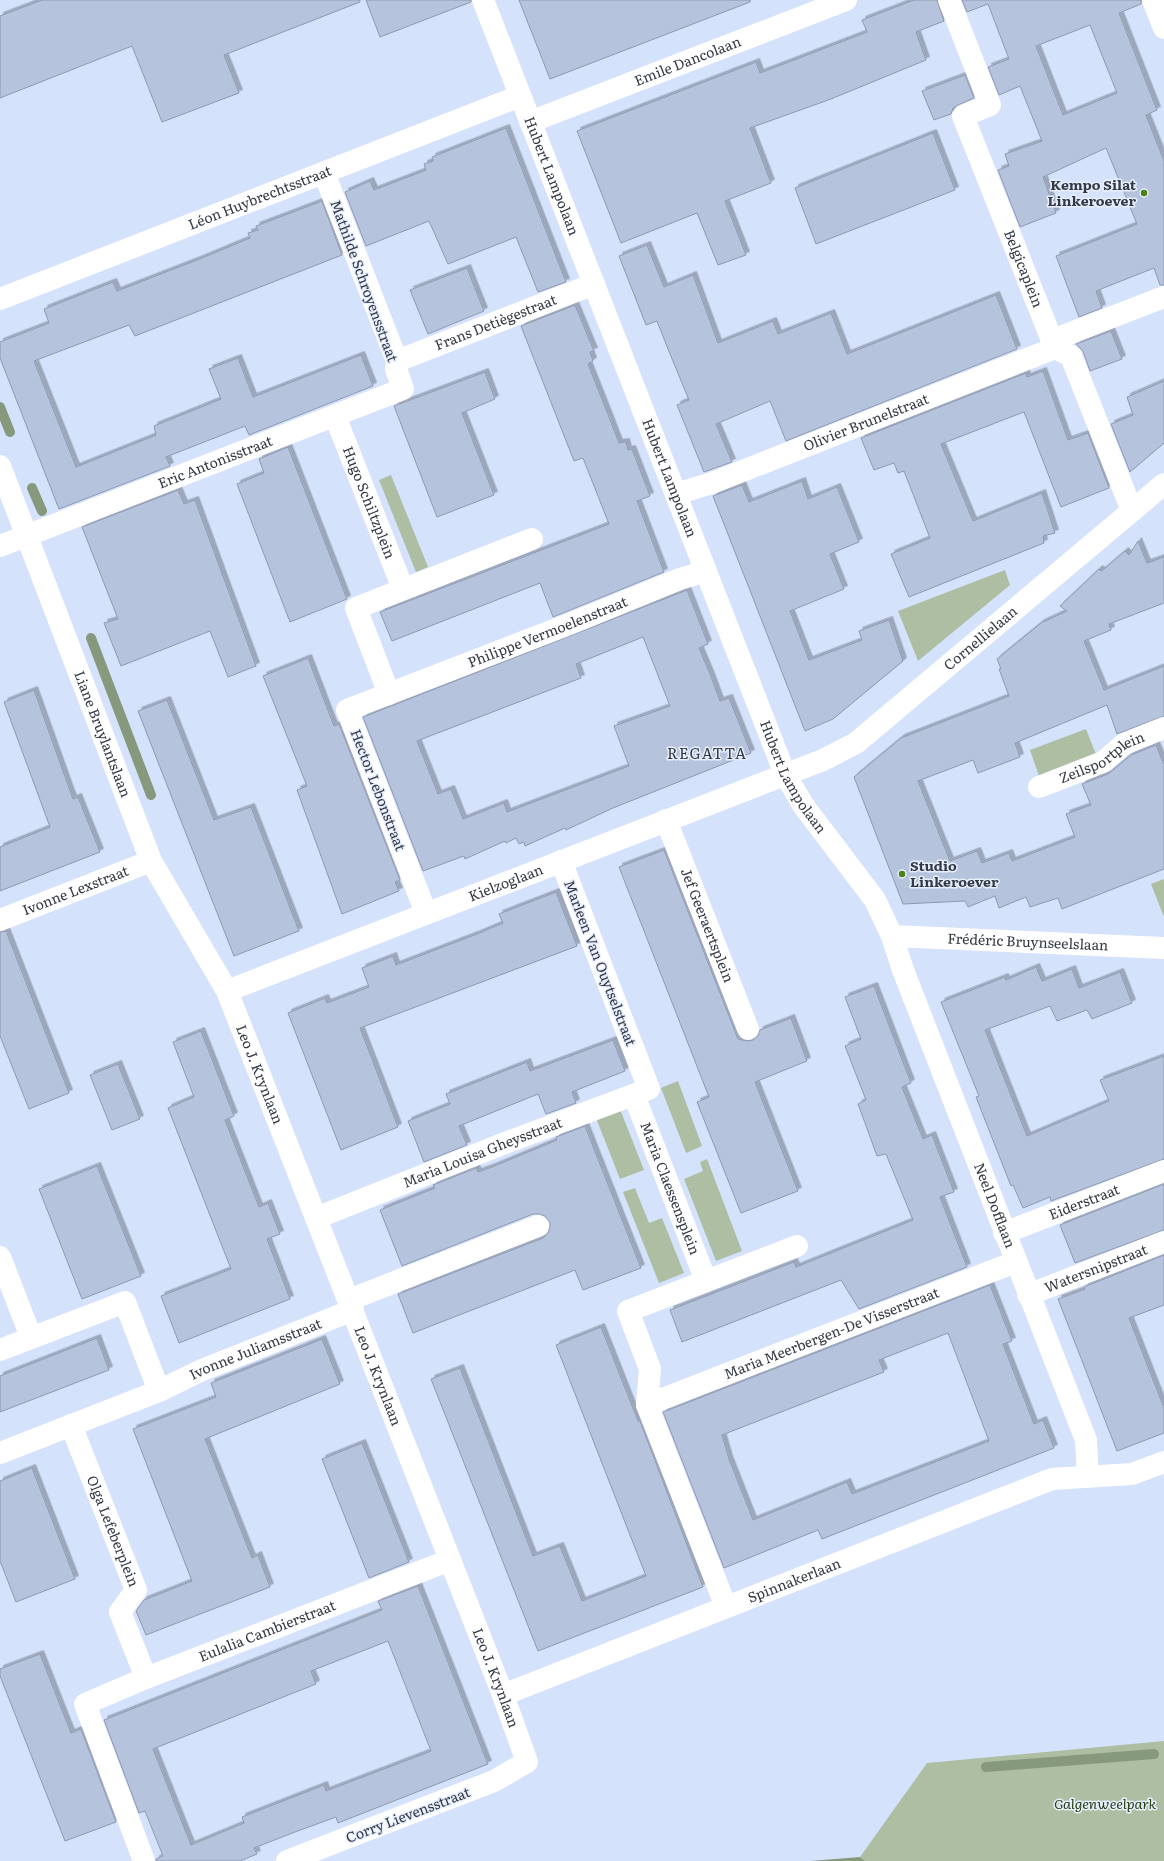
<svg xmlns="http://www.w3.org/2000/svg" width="1164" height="1861" font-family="Literata,serif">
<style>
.green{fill:#adbea3}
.water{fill:#87997c}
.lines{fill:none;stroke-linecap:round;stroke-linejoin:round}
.stream{stroke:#87997c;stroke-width:10}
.building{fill:#b6c3dc;stroke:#8d99b1;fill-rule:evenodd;filter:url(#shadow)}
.street{stroke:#fff;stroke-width:22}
.poi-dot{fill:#498018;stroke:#e7efff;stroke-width:1.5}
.labels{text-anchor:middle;stroke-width:3;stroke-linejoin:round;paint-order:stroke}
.street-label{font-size:14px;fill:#343943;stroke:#e7efff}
.poi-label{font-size:14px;font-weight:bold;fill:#343943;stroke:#e7efff;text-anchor:end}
.park-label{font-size:14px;font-style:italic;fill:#264113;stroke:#e7efff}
.neighbourhood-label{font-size:15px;letter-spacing:1px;fill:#343943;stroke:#e7efff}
</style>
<defs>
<filter id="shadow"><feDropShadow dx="3.5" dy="-3.5" stdDeviation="0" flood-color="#0004"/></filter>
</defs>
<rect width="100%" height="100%" fill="#d5e2fc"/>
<g class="green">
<polygon points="391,475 428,567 416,572 379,480"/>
<polygon points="1005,570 1010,585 918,661 898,611"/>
<polygon points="1086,729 1097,757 1040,779 1030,750"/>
<polygon points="1164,879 1164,917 1151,884"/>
<polygon points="678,1081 702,1146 686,1153 661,1088"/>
<polygon points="618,1104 644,1170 620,1179 594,1113"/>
<polygon points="707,1159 742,1251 716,1261 684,1179 703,1171 700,1162"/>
<polygon points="635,1188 649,1223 662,1218 684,1273 659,1283 623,1192"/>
<polygon points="1164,1741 1164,1861 865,1861 860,1857 927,1763"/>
</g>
<polygon class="water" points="860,1857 865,1861 810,1861"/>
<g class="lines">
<g class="stream">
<polyline points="0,407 10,432"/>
<polyline points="32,488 42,511"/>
<polyline points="91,638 151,795"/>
<polyline points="986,1767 1154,1754"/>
</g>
</g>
<g class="building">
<polygon points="42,0 359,0 360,2 224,55 239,93 162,122 132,46 0,98 0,16"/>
<polygon points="366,0 471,0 471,2 380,37"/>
<polygon points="519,0 750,0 750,2 550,79"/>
<polygon points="914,0 937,0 944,21 916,32 926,60 831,99 750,128 771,183 725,201 746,255 718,265 697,213 621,243 577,131 756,62 760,73 841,42 867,32 862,20"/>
<path d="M962 0H1141V4L1119 13 1157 110 1146 115 1164 161V285H1160L1154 268 1096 291 1102 308 1079 317 1056 256 1137 224 1106 148 1043 177 1056 213 1020 227 998 170 1009 166 1005 154 1042 141 1020 86 999 95 988 67 1009 59 988 4 967 12ZM1090 25 1117 93 1063 115 1036 46Z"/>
<polygon points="965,75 974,98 958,105 953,108 951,114 934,120 922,91"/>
<polygon points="506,128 566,282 538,292 516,237 448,264 429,221 366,246 345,192 370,181 374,190 426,170 424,164 433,161 432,157"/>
<polygon points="933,133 955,190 816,244 795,188"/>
<polygon points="322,201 342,255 135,336 129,325 34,361 76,467 156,435 154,426 221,399 209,369 238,358 253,397 361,355 373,386 249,435 245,426 166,457 170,466 59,509 0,358 0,342 49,323 44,309 113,282 117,291 197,260 250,238 248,233 258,230 256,226"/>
<polygon points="647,245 664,287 693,275 718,343 773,321 778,334 831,313 847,354 996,295 1017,349 786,441 770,401 716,424 732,462 704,472 677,405 689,400 668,349 657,321 646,325 619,256"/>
<polygon points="467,268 484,311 428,334 410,290"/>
<polygon points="575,305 594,351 590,352 593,361 588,364 609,417 619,443 626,442 628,450 632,449 650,496 637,501 664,572 553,617 540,583 392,641 380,612 609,524 583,458 574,461 521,326"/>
<polygon points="1111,331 1122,359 1090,371 1083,351 1076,344"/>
<polygon points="1043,371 1068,440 1088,433 1109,488 1061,507 1024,412 941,444 973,521 1042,493 1055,533 1043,536 1044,543 909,597 891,554 930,538 904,471 898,473 894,463 874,470 861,438 1026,373 1027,377"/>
<polygon points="485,372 495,399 462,413 494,495 437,517 394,406"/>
<polygon points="1164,381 1164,443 1130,472 1111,424 1133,415 1127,397"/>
<polygon points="288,447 347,599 290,622 237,484 264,473 259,459"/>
<polygon points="802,481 808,499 837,487 859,542 830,554 844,589 790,611 809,660 862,640 859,631 889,620 903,661 833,719 805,731 713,496 742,485 749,502"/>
<polygon points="178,490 184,504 195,500 256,666 228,677 210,631 121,666 104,623 118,619 82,527"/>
<polygon points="1138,541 1147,563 1164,557 1164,603 1109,624 1111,630 1084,641 1104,690 1164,666 1164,716 1117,734 1107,705 1015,743 1020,757 978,773 973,760 918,781 950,861 977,851 982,863 1009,853 1012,861 1075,837 1066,814 1091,805 1082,784 1108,774 1131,755 1156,745 1164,765 1164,869 1062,909 1058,898 1030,907 1026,897 999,908 995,896 968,907 965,901 903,904 854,777 901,738 1009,696 999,669 1001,669 997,659 1041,623 1067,611 1060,606 1099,569 1101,571 1104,569 1125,551 1129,555"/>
<path d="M687 590 708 644 699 648 710 674 720 701 729 698 751 753 613 808 566 830 565 828 525 846 524 842 519 844 516 838 506 843 505 841 465 859 464 856 423 871 363 717ZM643 637 670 706 614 726 629 766 507 812 504 803 463 819 451 789 438 794 417 741 581 678 576 664Z"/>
<polygon points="308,658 334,726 339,724 400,880 395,882 399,891 342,914 297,790 307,786 263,676"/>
<polygon points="34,690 73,799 78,797 100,852 0,891 0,847 50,827 4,702"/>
<polygon points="167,700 214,820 251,807 299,931 234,956 138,711"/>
<polygon points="664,850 738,1039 747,1041 753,1040 758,1036 760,1030 791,1018 807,1061 755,1082 798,1191 741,1213 697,1102 709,1097 619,867"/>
<polygon points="556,892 577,946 360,1028 398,1127 341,1150 288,1013 325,998 327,1003 369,987 362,968 393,956 396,965 477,934 503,923 499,914"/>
<polygon points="6,931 69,1093 29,1109 0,1036 0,932"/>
<polygon points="1036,967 1042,981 1072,969 1079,988 1120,972 1132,1003 1092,1019 1087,1010 1057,1021 1050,1006 985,1030 1027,1136 1109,1101 1100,1080 1164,1056 1164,1159 1051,1201 1050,1197 1023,1208 1013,1185 1011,1186 976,1097 979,1096 941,1002 1005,977 1006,980"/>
<polygon points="874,986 911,1083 902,1087 923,1139 932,1135 954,1192 940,1197 967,1267 859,1309 841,1280 682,1342 670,1310 794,1262 796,1267 913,1220 886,1154 877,1156 858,1104 866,1100 845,1046 861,1039 845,997"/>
<polygon points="201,1031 234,1116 225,1120 259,1207 268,1203 280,1234 267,1239 290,1299 179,1343 161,1296 231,1269 168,1108 194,1097 173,1042"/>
<polygon points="613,1040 625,1071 572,1092 576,1103 546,1114 538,1094 459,1126 467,1145 424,1162 408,1121 450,1104 446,1094 527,1062 530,1071"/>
<polygon points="118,1064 140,1119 112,1130 90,1075"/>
<polygon points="585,1126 641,1268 583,1290 575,1270 413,1333 398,1294 543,1238 548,1233 550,1227 550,1222 545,1216 539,1214 533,1214 402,1266 380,1210 435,1188 433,1185 476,1168 478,1172 492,1167 557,1140 556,1137"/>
<polygon points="97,1166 141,1276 82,1299 39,1189"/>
<polygon points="1164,1184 1164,1230 1075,1263 1060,1225"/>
<polygon points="1164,1255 1164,1305 1129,1318 1164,1408 1164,1433 1117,1451 1058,1299 1085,1289 1084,1287"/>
<path d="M990 1285 1012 1341 1003 1344 1013 1370 1034 1424 1043 1420 1054 1448 822 1539 818 1530 724 1568 663 1412ZM948 1333 989 1441 852 1494 847 1482 753 1520 729 1459 722 1435 884 1372 879 1360Z"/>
<polygon points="601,1327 638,1421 640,1421 703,1587 538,1651 431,1379 460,1368 533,1556 560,1546 582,1601 646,1576 556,1345"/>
<polygon points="97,1338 109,1370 0,1412 0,1376"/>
<polygon points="322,1339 340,1384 205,1439 252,1558 258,1555 270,1587 146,1635 136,1611 144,1600 192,1581 133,1429 216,1397 211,1383"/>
<polygon points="362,1443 409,1562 369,1578 322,1459"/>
<polygon points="32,1468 75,1579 16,1602 0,1561 0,1481"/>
<path d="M418 1586 488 1764 338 1823 336 1817 295 1832 254 1848 257 1854 240 1861H156V1859L163 1856 145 1811 139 1813 104 1720 382 1610 378 1601ZM388 1641 431 1751 326 1791 324 1785 242 1817 244 1823 191 1845 153 1749 316 1684 311 1671Z"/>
<polygon points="40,1654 71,1733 81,1729 116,1822 65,1841 0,1676 0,1669"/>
</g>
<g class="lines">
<g class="street">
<path id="s1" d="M483 0 785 774 803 805 875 900 892 936 903 970 1086 1440 1088 1477"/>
<path id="s2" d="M949 0 990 105 963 116 1055 348"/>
<polyline points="1153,0 1164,28"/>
<path id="s3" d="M530 122 846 0"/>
<path id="s4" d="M0 299 520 96"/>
<polyline points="1055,348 1071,356 1132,511"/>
<polyline points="1055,348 1063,336 1164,297"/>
<path id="s5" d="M397 361 594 284"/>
<path id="s6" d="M335 416 403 589"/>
<path id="s7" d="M0 466 151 861 227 991 503 1695 527 1762 494 1781 287 1861"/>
<path id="s8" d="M676 494 712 483 1055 348"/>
<path id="s9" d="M0 546 403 389 396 369 397 361 324 173"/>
<polyline points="389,694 356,608 532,539"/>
<path id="s10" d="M1039 787 1103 762 1124 744 1164 728"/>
<path id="s11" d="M666 820 748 1029"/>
<path id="s12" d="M426 913 347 710 567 625 680 579 706 571"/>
<path id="s13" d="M0 920 151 861"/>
<path id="s14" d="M892 936 1164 948"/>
<path id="s15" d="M227 991 823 760 856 743 1164 484"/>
<path id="s16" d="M634 1095 706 1281"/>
<path id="s17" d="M316 1218 505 1143 649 1089 561 861"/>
<path id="s18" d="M1004 1233 1164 1171"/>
<polyline points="0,1257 31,1337"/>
<path id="s19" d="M1028 1295 1164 1242"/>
<polyline points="349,1300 538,1226"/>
<polyline points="0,1350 125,1302 159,1391"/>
<path id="s20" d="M647 1405 1015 1262"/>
<path id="s21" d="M71 1425 136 1590 120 1612 146 1678"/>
<path id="s22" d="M0 1453 159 1391 202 1370 353 1310"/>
<polyline points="726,1607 647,1405 650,1369 628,1311 797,1246"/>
<path id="s23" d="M503 1695 1052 1479 1132 1474 1164 1462"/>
<path id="s24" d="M144 1861 85 1704 146 1678 450 1560"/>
</g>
</g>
<g class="poi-dot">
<circle cx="1144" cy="193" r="4"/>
<circle cx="902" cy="874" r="4"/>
</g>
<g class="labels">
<g class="street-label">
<text dy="5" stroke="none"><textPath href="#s3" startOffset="169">Emile Dancolaan</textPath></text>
<text dy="5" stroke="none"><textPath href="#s1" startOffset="189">Hubert Lampolaan</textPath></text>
<text dy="5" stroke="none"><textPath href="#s4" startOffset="279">Léon Huybrechtsstraat</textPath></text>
<text dy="5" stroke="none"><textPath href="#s2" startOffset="306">Belgicaplein</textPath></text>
<text transform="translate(364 281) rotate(70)" y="5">Mathilde Schroyensstraat</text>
<text dy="5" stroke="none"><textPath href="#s5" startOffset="106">Frans Detiègestraat</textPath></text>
<text dy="5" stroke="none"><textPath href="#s8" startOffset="203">Olivier Brunelstraat</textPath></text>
<text dy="5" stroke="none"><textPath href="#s9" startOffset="231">Eric Antonisstraat</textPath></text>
<text dy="5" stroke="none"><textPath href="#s1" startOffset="513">Hubert Lampolaan</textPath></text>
<text dy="5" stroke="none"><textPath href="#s6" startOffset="93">Hugo Schiltzplein</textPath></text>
<text dy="5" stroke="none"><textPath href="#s12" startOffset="433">Philippe Vermoelenstraat</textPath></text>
<text dy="5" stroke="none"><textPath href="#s15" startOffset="839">Cornellielaan</textPath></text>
<text dy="5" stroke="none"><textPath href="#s7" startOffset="287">Liane Bruylantslaan</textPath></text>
<text dy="5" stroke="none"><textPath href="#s10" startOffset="70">Zeilsportplein</textPath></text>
<text dy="5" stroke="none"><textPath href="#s1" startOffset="837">Hubert Lampolaan</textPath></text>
<text transform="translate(378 790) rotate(69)" y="5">Hector Lebonstraat</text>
<text dy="5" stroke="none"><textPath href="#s15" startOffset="299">Kielzoglaan</textPath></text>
<text dy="5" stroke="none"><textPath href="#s13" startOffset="81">Ivonne Lexstraat</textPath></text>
<text dy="5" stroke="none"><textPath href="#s11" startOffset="113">Jef Geeraertsplein</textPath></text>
<text dy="5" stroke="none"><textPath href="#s14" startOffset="136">Frédéric Bruynseelslaan</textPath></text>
<text transform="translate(600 963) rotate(69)" y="5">Marleen Van Ouytselstraat</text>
<text dy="5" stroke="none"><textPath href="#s7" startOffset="663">Leo J. Krynlaan</textPath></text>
<text dy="5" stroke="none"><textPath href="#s17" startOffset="179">Maria Louisa Gheysstraat</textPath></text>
<text dy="5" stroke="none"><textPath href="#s16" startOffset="100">Maria Claessensplein</textPath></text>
<text dy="5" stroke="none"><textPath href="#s18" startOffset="86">Eiderstraat</textPath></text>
<text dy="5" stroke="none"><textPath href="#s1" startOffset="1314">Neel Dofflaan</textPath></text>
<text dy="5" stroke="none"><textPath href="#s19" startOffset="73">Watersnipstraat</textPath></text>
<text dy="5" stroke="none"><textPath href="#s20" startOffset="198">Maria Meerbergen-De Visserstraat</textPath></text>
<text dy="5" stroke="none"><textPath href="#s22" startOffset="276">Ivonne Juliamsstraat</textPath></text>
<text dy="5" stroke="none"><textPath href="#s7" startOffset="987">Leo J. Krynlaan</textPath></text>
<text dy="5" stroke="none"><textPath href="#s21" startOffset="114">Olga Lefeberplein</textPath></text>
<text dy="5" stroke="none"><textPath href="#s23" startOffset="313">Spinnakerlaan</textPath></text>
<text dy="5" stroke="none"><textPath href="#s24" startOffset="364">Eulalia Cambierstraat</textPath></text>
<text dy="5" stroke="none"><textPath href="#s7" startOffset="1311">Leo J. Krynlaan</textPath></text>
<text transform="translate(408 1815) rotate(-21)" y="5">Corry Lievensstraat</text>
</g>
<g class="poi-label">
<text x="1136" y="190">Kempo Silat<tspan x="1136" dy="16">Linkeroever</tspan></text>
<text x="910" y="871" text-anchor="start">Studio<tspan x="910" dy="16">Linkeroever</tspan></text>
</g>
<g class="park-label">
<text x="1105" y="1809">Galgenweelpark</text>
</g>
<g class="neighbourhood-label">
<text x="707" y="759">REGATTA</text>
</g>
</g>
</svg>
